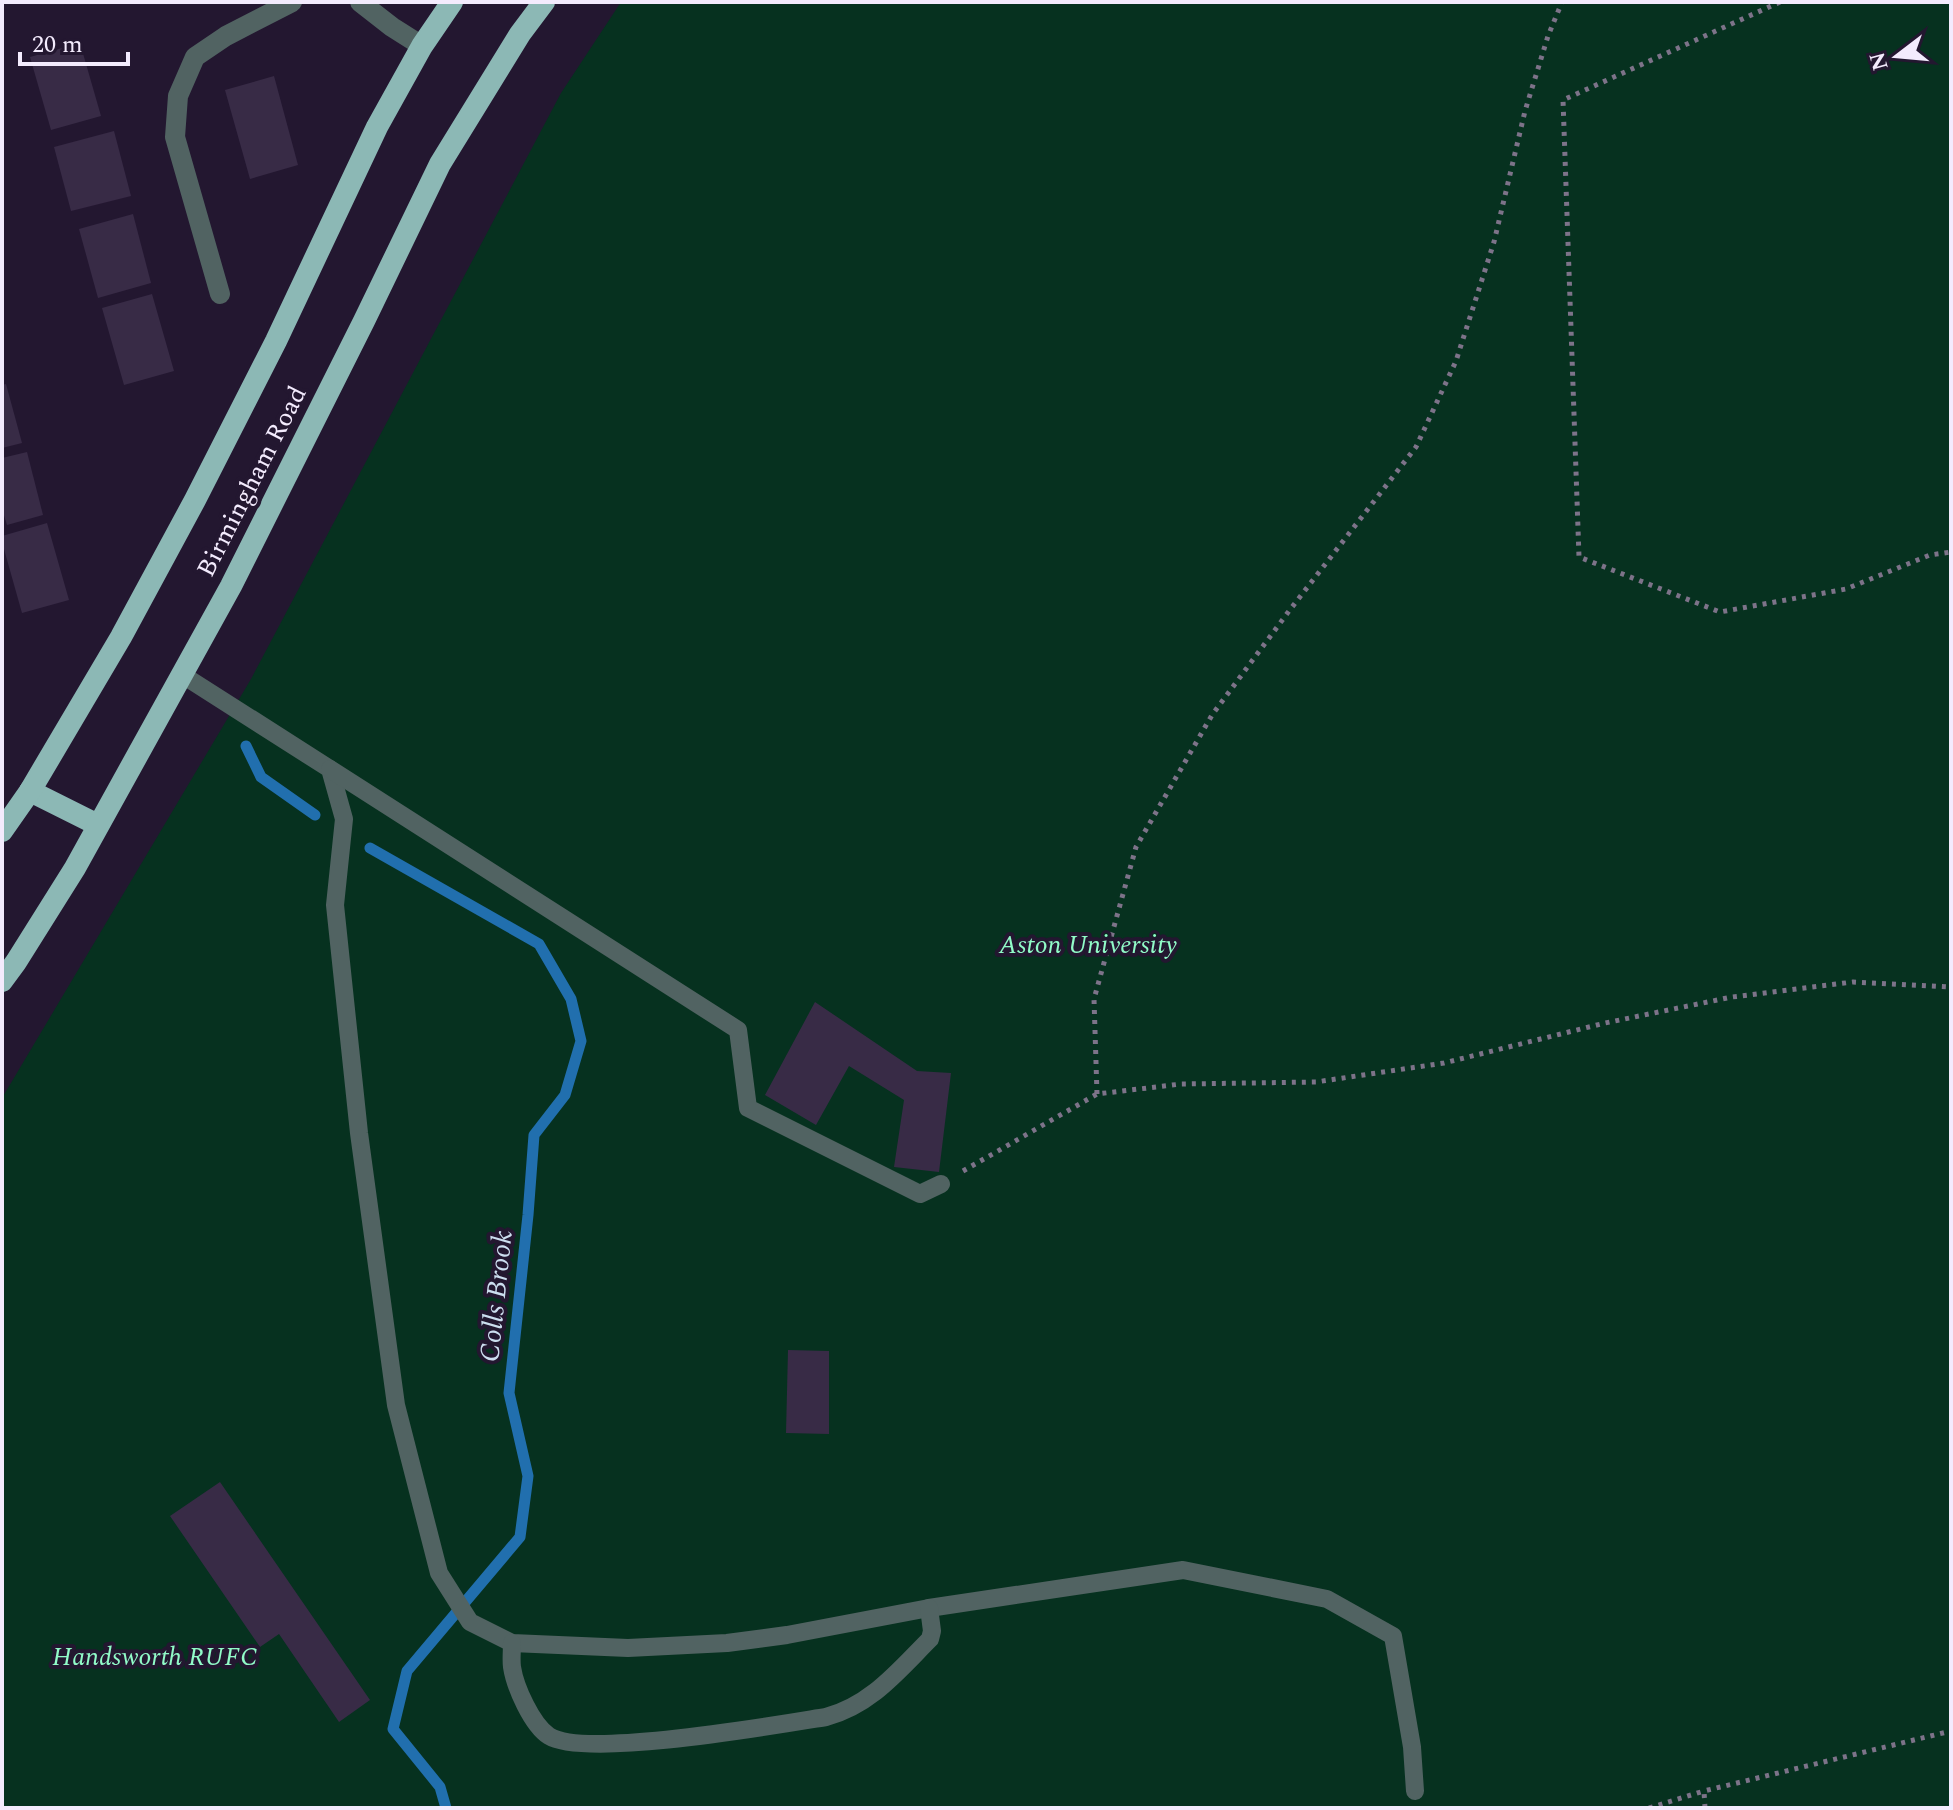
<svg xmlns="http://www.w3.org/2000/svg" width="1953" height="1810" font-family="Spectral,serif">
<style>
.green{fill:#06311f}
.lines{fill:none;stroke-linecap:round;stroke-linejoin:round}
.stream{stroke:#216fae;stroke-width:11}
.building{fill:#382b46}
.path{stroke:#7d7389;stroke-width:5;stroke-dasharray:4 6;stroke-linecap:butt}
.service{stroke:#516362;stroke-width:18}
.minor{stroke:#516362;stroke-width:20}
.trunk{stroke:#8cb8b5;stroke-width:22}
.labels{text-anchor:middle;stroke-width:8;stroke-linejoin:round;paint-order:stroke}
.street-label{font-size:26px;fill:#f3ebfd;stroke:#231730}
.park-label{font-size:26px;font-style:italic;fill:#91fbc8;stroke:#231730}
.water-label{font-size:28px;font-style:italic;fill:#ccdeef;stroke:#231730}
</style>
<rect width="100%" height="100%" fill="#231730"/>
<polygon class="green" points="621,2 1951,2 1951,1808 2,1808 2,1098 251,679 561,93"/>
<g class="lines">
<g class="stream">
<polyline points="246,746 261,777 315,815"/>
<polyline points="370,848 539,944 571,999 581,1041 565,1095 534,1135 528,1215 509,1393 528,1476 520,1537 407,1671 393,1729 440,1787 446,1808"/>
</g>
</g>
<g class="building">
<polygon points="80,43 101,116 51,130 30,57"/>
<polygon points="274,76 298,165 250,179 225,90"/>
<polygon points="114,131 131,196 71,211 54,147"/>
<polygon points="133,214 151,283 98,298 79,229"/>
<polygon points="152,294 174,371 124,385 102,308"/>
<polygon points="6,384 22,443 2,448 2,385"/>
<polygon points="27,452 43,515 7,525 2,509 2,458"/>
<polygon points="47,523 69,600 22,613 2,542 2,536"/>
<polygon points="815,1002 917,1071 951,1073 939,1172 894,1167 904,1100 849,1066 816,1125 765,1095"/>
<polygon points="788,1350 829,1351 829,1434 786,1433"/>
<polygon points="220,1482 370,1700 339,1722 279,1634 260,1647 170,1516"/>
</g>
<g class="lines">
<g class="path">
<polyline points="1780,2 1563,100 1579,557 1720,612 1846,589 1930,555 1951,552"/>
<polyline points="1097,1094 1094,999 1136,847 1212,715 1289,611 1416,447 1456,361 1494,242 1525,111 1548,36 1562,2"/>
<polyline points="963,1171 1097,1094 1181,1084 1316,1082 1444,1063 1605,1023 1732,997 1853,982 1951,987"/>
<polyline points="1649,1808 1704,1791"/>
<polyline points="1705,1808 1704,1791 1951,1731"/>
</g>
<g class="service">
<polyline points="181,674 330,769 344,819 335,905 359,1133 396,1405 439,1573 470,1622 512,1643 628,1648 727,1643 787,1635 929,1608 1183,1570 1327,1599 1393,1636 1412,1747 1415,1791"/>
<polyline points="330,769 738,1030 748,1108 920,1194 941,1184"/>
<path d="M512 1643C512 1651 511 1660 512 1667 515 1687 532 1725 549 1736 585 1759 776 1725 826 1717 871 1705 898 1671 930 1639L932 1631 929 1608"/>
</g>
<g class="minor">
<polyline points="360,2 392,27 422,46"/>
<polyline points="220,294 175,137 178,96 195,57 226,36 292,2"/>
</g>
<g class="trunk">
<polyline points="30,791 98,825"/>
<polyline points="2,831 30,791 121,637 195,500 276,341 377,127 422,46 452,2"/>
<polyline points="2,981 16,962 75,868 231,586 364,321 440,164 520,34 544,2"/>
</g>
</g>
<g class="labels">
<g class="street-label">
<text transform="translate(251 481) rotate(-63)" y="9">Birmingham Road</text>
</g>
<g class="park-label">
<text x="1088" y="953">Aston University</text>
<text x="155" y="1665">Handsworth RUFC</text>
</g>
<g class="water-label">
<text transform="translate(495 1296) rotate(-84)" y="10">Colls Brook</text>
</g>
</g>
<rect width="1953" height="1810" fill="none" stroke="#f3ebfd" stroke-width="8"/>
<g transform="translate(1897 56) rotate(254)" stroke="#231730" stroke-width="6" paint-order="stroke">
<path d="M0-6L14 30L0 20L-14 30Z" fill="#f3ebfd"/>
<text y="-12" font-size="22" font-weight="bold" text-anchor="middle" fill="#f3ebfd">N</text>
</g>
<path d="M20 52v12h108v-12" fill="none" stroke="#f3ebfd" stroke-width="4"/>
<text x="32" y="52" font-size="24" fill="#f3ebfd" stroke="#231730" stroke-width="6" paint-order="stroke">20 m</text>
</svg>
